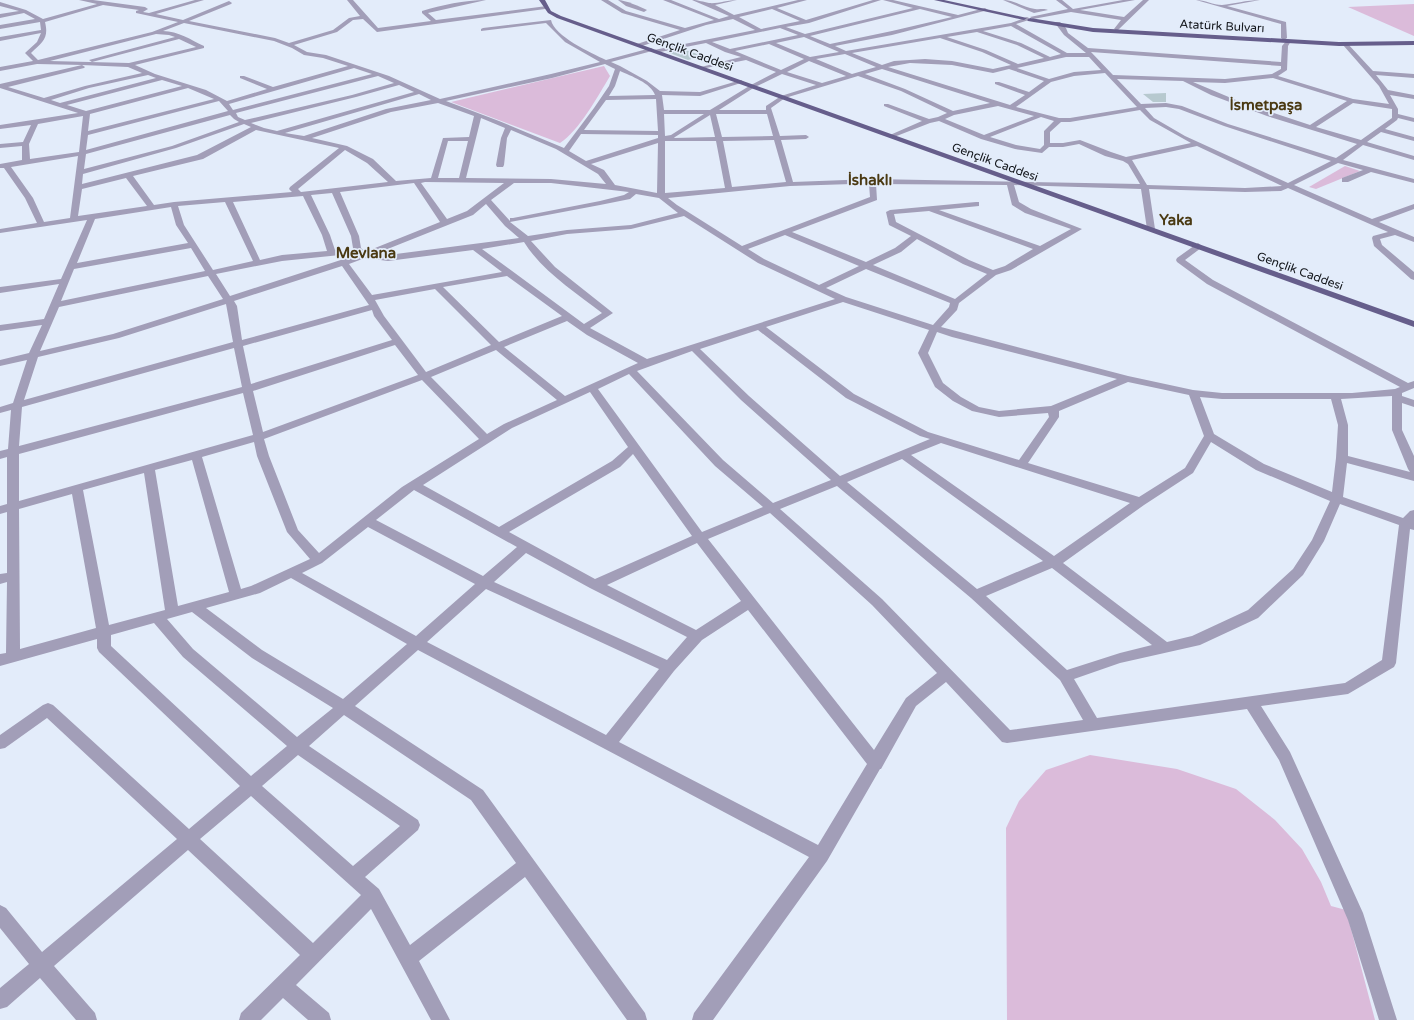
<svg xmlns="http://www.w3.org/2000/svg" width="1414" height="1020" font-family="'Varela Round',sans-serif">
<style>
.green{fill:#dbbbda}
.building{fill:#b7c9cf}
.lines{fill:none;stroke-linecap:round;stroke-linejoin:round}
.minor{fill:#a29eb8;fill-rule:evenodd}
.major{fill:#665e8b;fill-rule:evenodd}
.labels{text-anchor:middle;stroke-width:3.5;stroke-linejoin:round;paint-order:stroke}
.far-street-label{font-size:12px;fill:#111419;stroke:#e3ecfa}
.far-district-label{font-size:15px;font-weight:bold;fill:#4a3912;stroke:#e3ecfa}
</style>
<rect width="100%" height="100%" fill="#e3ecfa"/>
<g class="green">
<polygon points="1414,4 1414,36 1348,7"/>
<path d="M604 66 610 76C598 96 579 131 560 143L451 102Z"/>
<polygon points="1345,166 1360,171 1316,189 1309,187"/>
<polygon points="1090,755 1177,769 1236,789 1275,820 1302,849 1321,882 1331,906 1346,910 1375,1020 1007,1020 1006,828 1019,801 1046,770"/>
</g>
<g class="building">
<polygon points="683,49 703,56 688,60 667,52"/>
<polygon points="1166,93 1166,102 1153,102 1143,94"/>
</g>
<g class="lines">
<g class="minor">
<path d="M79 0H93L145 7 148 9 143 12 149 13 195 0H204L156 14 183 20 229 1 232 3 231 4 189 21 275 38 289 43 333 30 349 18 360 16 347 0H353L378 28 431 21 422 13V11C442 5 464 0 486 0L428 13 436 20 547 6V8L545 9 377 32 363 19 353 20 337 32 294 45 307 52 326 55 389 76 440 99 551 74 600 62 565 42 546 23 481 31V29L483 28 551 20C554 36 591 53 606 60L651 48 654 50 755 30 733 19 706 25 639 47 637 46V44L680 30 622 13 601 0H608L626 11 685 28 714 20 663 0H671L719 19 729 16 692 0C699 0 703 2 709 3 717 4 728 0 737 0L715 5 734 15 798 0H807L777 8 806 20 873 0H881L809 23 786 27 805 34 913 8 883 0H893L958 15 985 8 988 10 892 35 835 46 846 51 1011 23 1027 17 1029 18V20L1016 24 1067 53H1086L1064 35 1055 23 1056 22H1060L1066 28 1068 33 1088 48 1281 62 1282 46 1288 39 1291 41 1288 46 1287 70 1278 76 1353 99 1389 104 1379 86 1343 45V43H1347L1373 71 1414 74V78L1376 75 1388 90 1414 95V99L1390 95 1398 109V114L1414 118V122L1398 118 1397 120 1385 129 1414 137V141L1381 132 1367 142 1414 156V160L1363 145 1343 160 1414 179V183L1371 172 1348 182H1342V178L1363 170 1338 163 1294 185 1372 219 1414 204V209L1379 222 1414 237V242L1395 235 1380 239 1382 245 1414 272V280L1411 279 1374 246 1372 238 1373 236 1388 232 1288 188 1281 191 1245 192 1149 189 1155 229 1151 231 1147 229 1141 189 1014 185 1019 202 1031 209 1082 229 1011 270 996 275 959 303 957 310 941 327 1128 376 1193 390 1222 393H1352L1395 389 1400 387 1207 284 1177 262 1176 260 1177 258 1198 243 1202 246 1201 248 1185 260 1213 280 1408 383 1414 381V388L1402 393V396L1414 400V407L1402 403V430L1414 456V473L1410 472 1408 469 1392 430V396L1341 399 1348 425V456L1414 473V481L1347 463 1343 497 1403 518 1410 511 1414 510V530L1410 529 1396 663 1394 667 1348 694 1261 706 1290 752 1363 913 1397 1020H1379L1348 920 1279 760 1247 709 1007 743 1002 742 946 682 916 706 881 769H880L827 861 713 1020H692L694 1013 809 857 418 650 355 706 483 790 645 1013 647 1020H627L525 877 419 961 450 1020H431L371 909 296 985 329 1013 331 1020H308L283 998 261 1020H239L241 1013 300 955 188 850 54 966 95 1013 97 1020H76L40 978 7 1007 0 1009V988L29 964 0 928V905L6 908 42 952 177 839 47 718 5 748 0 749V735L43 705 48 703 53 705 189 829 240 786 99 652 97 648V639L0 666V654L6 653 7 582 0 584V574L7 573V512L0 514V506L7 504V457L0 459V451L8 449 11 410 0 413V407L13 403 27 360 0 366V360L29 353 42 325 0 331V325L44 319 59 284 0 293V287L61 279 87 220 0 233V229L37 223 25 198 4 168H0V164L22 160V146L0 148V144L23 142 31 125 0 129V125L78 113 0 88V84L82 65 37 64 0 71V67L33 61 25 53 37 42 41 33 0 41V37L41 30 40 22 0 29V25L35 19 24 13 0 18V14L19 11 0 6V2L26 10 43 19 97 4ZM103 5 139 10 136 11V13L178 22 152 32 38 60 31 53C43 42 49 38 45 22ZM772 9 800 21 761 29 739 17ZM920 9 952 17 892 31 830 44 810 36ZM184 23 274 41 292 48 304 55 323 58 348 66 273 87 244 76H240V78L267 89 227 101 206 90 155 74 135 65 204 48V46C191 40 178 31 163 31ZM1011 26 1061 54 1050 57 1021 43 983 31ZM780 28 798 35 730 49 712 42ZM977 32 1017 45 1044 58 1018 64 986 50 947 37ZM156 34 169 35 175 37 89 60 92 62 179 39 196 47 129 63 50 61ZM804 37 839 52 810 57 776 43ZM940 38 982 52 1011 65 993 69 952 61 925 59 894 61 882 65 852 53ZM706 43 725 52 741 57 701 67V69L746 60 776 72 751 85 710 110H664L662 95 700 96 744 82 741 80 700 92 660 91 647 81 620 66 611 62 652 51 655 53ZM769 44 804 59 781 70 735 51ZM1091 52 1281 66V69L1272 74 1225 79 1113 75ZM845 54 876 67 852 74 816 59ZM1066 57H1089L1101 70 1074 72 1049 79 1017 68ZM809 61 846 76 822 83 787 72ZM910 63 952 65 993 73 1009 69 1044 81 1029 92 999 82H995V84L1025 95 1010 105 888 67ZM605 64 615 69 609 86 594 108 564 148 499 121 446 101 552 78ZM82 65 128 67 142 73 85 86 44 98 8 87 84 68 85 67ZM354 68 372 74 233 110 229 104ZM882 69 990 103 953 111 905 89 865 74ZM620 71C631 76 651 83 655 95L609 96 615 86ZM1105 73 1137 107 1070 118H1059L1016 107 1051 82 1074 76ZM782 74 816 85 781 96 766 106V110H719L755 87ZM148 75 156 78 60 103 51 100 89 88ZM378 76 394 83 352 95 245 120 238 117 236 113ZM858 76 901 91 947 113 938 117 929 119 888 104H884V106L922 121 890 135V137H894L930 123 939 121 981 139 1015 149 1042 153 1049 147H1063L1079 144 1105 156 1123 161 1128 164 1140 184 872 179 793 182 781 140 806 139 809 137 806 135 780 136 771 108 785 98ZM1273 78 1347 101 1310 125 1243 103 1193 82 1225 83ZM1117 79 1183 81 1211 95 1267 116 1357 144 1336 158 1228 124 1182 106 1166 103 1141 104ZM162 80 182 86 86 111 67 105ZM399 85 414 92 277 131 264 128 251 123 356 97ZM188 88 214 99 88 131 90 114ZM419 94 431 100 386 109 304 136 285 133ZM656 99 658 131 584 130 606 100ZM219 101 228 111 86 150 88 135ZM438 103 474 116 469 137 443 138 431 178 396 181 373 159 347 146 312 138 391 112ZM1353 103 1392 109V118L1361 140 1316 127ZM998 106 1034 116 984 135 945 119 954 115ZM1166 107 1179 109 1224 126 1331 161 1288 183 1185 136 1154 118 1145 108ZM1140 110 1150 120 1191 143 1126 157 1111 152 1080 140 1063 143H1050V132L1061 122H1070ZM664 114H704L671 135 665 136ZM716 114H767L773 136 722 137ZM230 115 234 119 239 122 172 146 84 169 86 154ZM710 115 715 137 674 138 675 137ZM83 116 79 152 30 159 29 144 38 124ZM1041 117 1054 121 1044 131V145L1040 149 1016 145 990 137ZM481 118 505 128 501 138 496 165 497 167H503L504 165 507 138 511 130 556 149 598 174 606 184 551 179 466 178ZM244 124 251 127 197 155 82 184 83 174 176 148ZM256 130 339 148 290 187 289 189 292 192 174 202 154 205 133 176 203 159ZM581 134 658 135V138L586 161 569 151ZM774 140 786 182 732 187 723 141ZM448 141H468L459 178H438ZM665 141H716L725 188 665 193ZM658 143 657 193 615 185 604 170 591 164ZM1197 146 1282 186 1245 188 1147 185 1132 160ZM345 150 367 163 388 182 301 192 298 189ZM78 156 70 218 44 222 33 198 11 167ZM126 178 147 206 78 216 82 189ZM414 183 440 222 365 252 361 248 359 236 340 192ZM421 183 425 182 504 183 467 211 447 219ZM514 183H551L629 192 624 195 600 201 513 218H510V221L491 200ZM852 184H869L870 197 742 246 677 205 668 198 790 186ZM876 184 1007 185 1012 205 1025 213 1071 229 1040 246 939 210 979 206V202H976L890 210 886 212 889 225 911 236 895 248 866 262 792 232 877 200ZM332 193 351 236 353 248 355 251 335 250 330 235 311 195ZM636 194 659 198 678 213 631 225 567 230 528 236 510 222 600 205 630 199ZM303 196 322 235 327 251 282 255 260 260 233 202ZM225 202 253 261 213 270 184 225 178 206ZM486 204 505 226 519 238 388 255 375 254 473 215ZM171 207 176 225 188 243 77 263 95 219ZM929 211 1033 249 1005 266 993 270 969 260 896 222 894 214ZM684 216 758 263 835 299 647 359 590 328 613 313 555 267 531 241 567 234 631 229ZM785 235 859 266 819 285 764 259 748 249ZM917 239 963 264 987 274 955 299 873 265 901 252ZM524 242C542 271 575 292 602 313L584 324 482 249ZM191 248 205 271 61 301 74 269ZM473 250 502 272 372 295 349 264 365 258 388 261ZM340 255 353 256 230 296 216 274 282 261ZM342 266 369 305 242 340 237 306 234 301ZM866 269 950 303 949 307 933 325 846 297 826 288ZM208 276 223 299 113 334 40 351 59 307ZM507 276 562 316 499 342 443 287ZM435 289 491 345 426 372 384 316 375 300ZM843 302 929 330 918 353 935 387 953 401 972 411 999 417 1048 413 1049 417 1019 460 928 432 854 394 766 327ZM226 304 233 342 24 400 38 357 119 338ZM372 310 374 316 392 340 251 384 243 346ZM567 321 587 335 638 363 565 396 504 347ZM758 330 846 398 920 436 930 439 840 476 749 396 700 349ZM937 332 952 337 1117 379 1051 406 999 411 979 407 961 397 943 383 928 353ZM395 345 418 375 263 432 253 391ZM234 348 242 387 19 446 22 407ZM496 350 557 400 504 424 487 434 431 377ZM692 351 741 400 831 480 773 503 723 460 637 371ZM629 374 715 466 763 507 702 532 598 389ZM422 380 479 439 402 487 319 553 298 530 269 456 264 439ZM1128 382 1189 395 1204 436 1185 468 1139 497 1028 463 1059 417V411ZM590 392 628 447 612 461 499 527 423 485 512 428ZM243 393 253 435 19 501V454ZM1200 397 1222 399H1331L1338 425 1336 458 1332 492 1264 464 1214 434ZM254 442 257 456 287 532 310 559 251 586 241 589 202 457ZM1211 442 1256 470 1330 501 1312 540 1293 569 1248 610 1192 636 1167 642 1063 563 1144 505 1193 473ZM941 443 1130 503 1054 556 911 455ZM633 454 692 536 595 579 509 532 620 467ZM902 459 1043 561 977 589 847 482ZM192 460 229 592 178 606 155 470ZM144 473 165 610 109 625 83 490ZM837 486 971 598 1060 680 1083 720 1010 730 882 599 780 509ZM414 490 517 547 483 576 376 520ZM72 494 96 628 20 649 19 509ZM1340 504 1399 525 1382 660 1345 683 1097 718 1074 679 1120 663 1200 645 1258 618 1303 575 1324 541ZM770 513 872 605 937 673 906 698 874 750 708 539ZM368 527 475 584 416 636 302 573 322 563ZM697 543 741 601 696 630 607 585ZM526 553 590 588 687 637 667 660 494 582ZM1052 568 1152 645 1120 653 1067 670 986 596ZM291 578 407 644 343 699 262 650 206 608 260 593ZM486 589 659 669 606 735 427 642ZM748 610 867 764 818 845 619 742 674 671 702 640ZM192 612 252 658 333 708 297 737 193 649 167 619ZM154 623 183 657 287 746 251 776 111 646V635ZM344 715 471 800 516 863 410 945 379 889 365 877 418 830 420 825 418 820 309 746ZM298 755 400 826 353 866 262 786ZM251 796 361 895 313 943 200 839Z"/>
<path d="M618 0C625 0 641 7 647 10L644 12 626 6Z"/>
<path d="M1003 0C1015 0 1024 8 1035 9 1040 10 1043 8 1048 10L1034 13Z"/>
<polygon points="1056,0 1062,0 1073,9 1123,0 1135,0 1080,10 1124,17 1143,0 1149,0 1117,31 1114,29 1121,20 1071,12 1033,19 1030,17 1068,9"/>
<path d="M1196 0C1205 0 1213 5 1222 5 1233 4 1247 0 1260 0L1227 6 1286 22 1287 38 1284 40 1281 38V24Z"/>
</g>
<g class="major">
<polygon points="539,0 545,0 551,11 561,16 1414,321 1414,327 557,18 548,13"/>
<polygon points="934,0 944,0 1027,18 1024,20"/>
<polygon points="1030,18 1093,28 1339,42 1414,41 1414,45 1339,46 1093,32 1028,21 1027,20"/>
</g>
</g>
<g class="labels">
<g class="far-street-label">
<text transform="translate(1222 26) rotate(3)" y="4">Atatürk Bulvarı</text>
<text transform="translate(690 52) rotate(20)" y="4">Gençlik Caddesi</text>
<text transform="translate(995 162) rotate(20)" y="4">Gençlik Caddesi</text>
<text transform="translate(1300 271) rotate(20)" y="4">Gençlik Caddesi</text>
</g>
<g class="far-district-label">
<text x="1266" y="110">İsmetpaşa</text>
<text x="870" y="185">İshaklı</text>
<text x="1176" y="225">Yaka</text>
<text x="366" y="258">Mevlana</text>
</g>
</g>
</svg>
